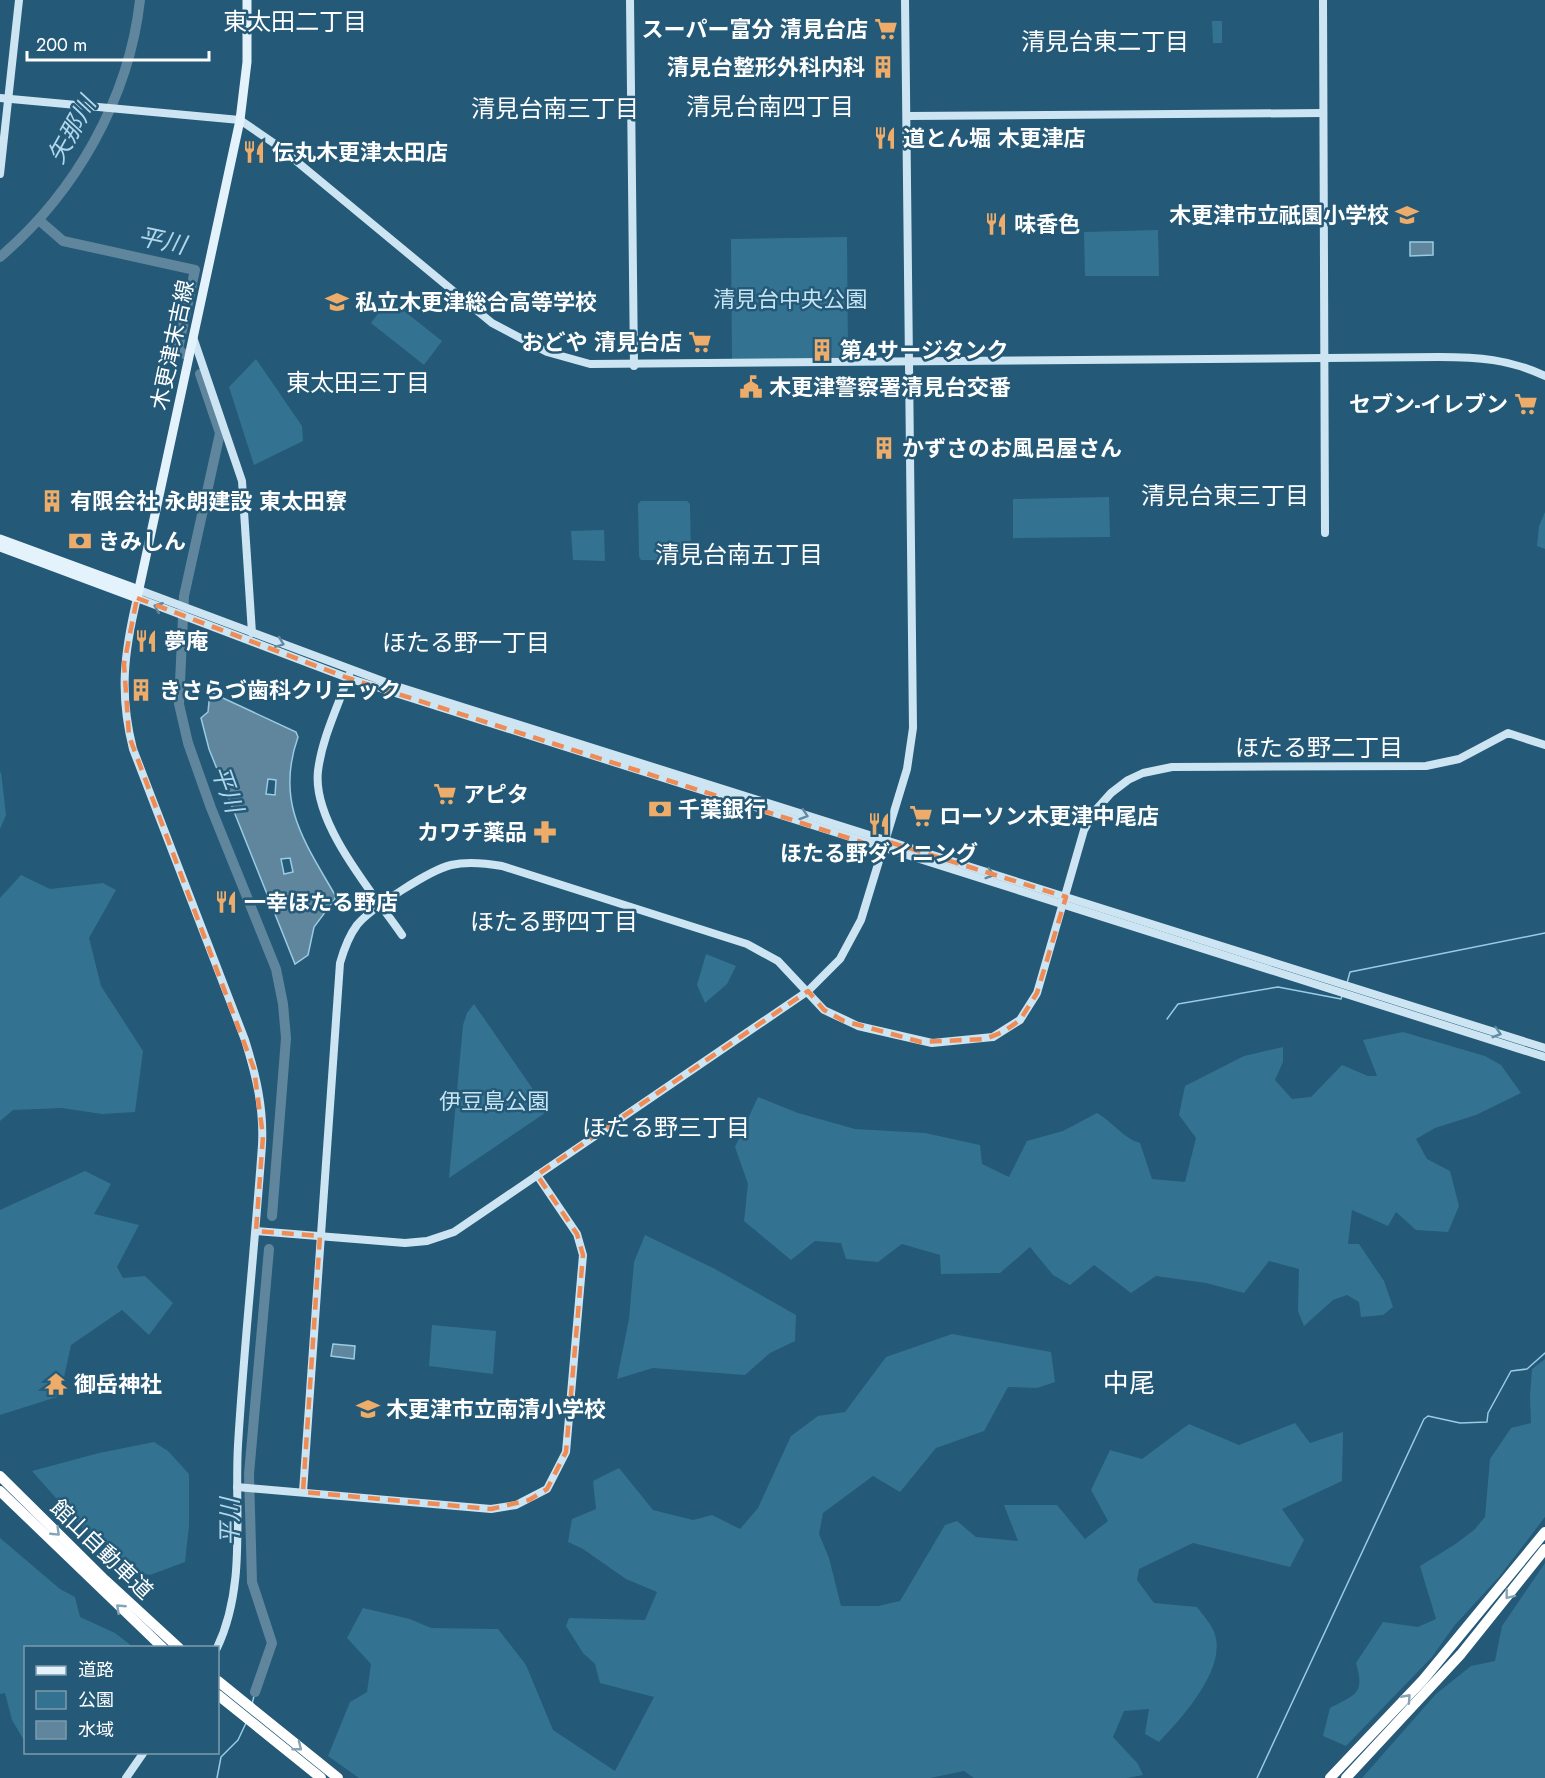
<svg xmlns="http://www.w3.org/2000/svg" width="1545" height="1778" font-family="Jost,'Noto Sans JP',sans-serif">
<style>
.green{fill:#347292}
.water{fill:#5f869c;stroke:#99cbe4;stroke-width:1.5;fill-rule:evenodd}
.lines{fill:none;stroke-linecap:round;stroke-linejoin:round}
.stream{stroke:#99cbe4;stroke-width:1.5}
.river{stroke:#5f869c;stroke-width:10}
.secondary{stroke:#cde5f3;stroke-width:8}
.primary{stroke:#e4f2fc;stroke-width:9}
.highway{stroke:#fff;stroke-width:10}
.oneway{stroke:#5f8aa2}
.oneway2{stroke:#87a4b4}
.marked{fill:none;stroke:#ef8b55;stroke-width:4.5;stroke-dasharray:12 8;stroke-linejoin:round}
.labels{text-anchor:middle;stroke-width:5;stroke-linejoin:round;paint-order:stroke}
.poi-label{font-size:22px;font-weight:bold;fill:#fff;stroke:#245977;text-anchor:start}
.park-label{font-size:22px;fill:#c7e4f3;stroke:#245977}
.street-label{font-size:22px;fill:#fff;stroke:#245977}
.neighbourhood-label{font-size:24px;fill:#fff;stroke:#245977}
.water-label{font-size:24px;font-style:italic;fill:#b0d7eb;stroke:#245977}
.quarter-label{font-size:26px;fill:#fff;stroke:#245977}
</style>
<rect width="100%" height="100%" fill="#245977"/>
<g class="green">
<polygon points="1212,21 1222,21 1222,43 1213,43"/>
<polygon points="1158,230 1159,276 1085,276 1084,232"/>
<polygon points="847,237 848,359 732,363 731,239"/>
<polygon points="389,299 442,341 424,365 371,323"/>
<polygon points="256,359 302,426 303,441 254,465 229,387"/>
<polygon points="1109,497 1110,537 1013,538 1013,499"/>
<polygon points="641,501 687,501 690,504 691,556 688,560 641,560 639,556 638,504"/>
<polygon points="1545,512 1545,549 1537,546 1539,526"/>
<polygon points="604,530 605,561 573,560 571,531"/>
<polygon points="1,772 6,815 0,829 0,773"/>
<polygon points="21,875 50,889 103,883 116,890 89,938 101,986 143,1051 135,1112 102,1114 62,1108 13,1110 0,1121 0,898"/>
<polygon points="706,954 736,966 727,984 705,1003 697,985"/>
<polygon points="474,1004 548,1111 449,1178 463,1025 467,1013"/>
<path d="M1403 1032 1485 1056 1501 1065 1521 1093 1476 1115 1435 1128 1416 1139 1427 1159 1450 1171 1459 1206 1448 1232 1416 1230 1396 1212 1388 1226 1352 1210 1348 1244H1359L1384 1281 1393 1307 1383 1315 1361 1317 1359 1302 1347 1295 1333 1300 1304 1326 1298 1311 1299 1269 1269 1261 1244 1293 1206 1283 1156 1276 1131 1293 1094 1265 1070 1285 1053 1275 1030 1247 1000 1273 941 1274 940 1255 902 1244 878 1262 846 1259 841 1243 815 1241 791 1260 744 1221 748 1184 735 1147 758 1097 798 1113 855 1129 925 1133 980 1145 982 1164 1009 1177 1027 1141 1063 1131 1097 1113C1113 1122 1123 1138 1140 1143L1152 1179 1185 1182 1196 1138 1179 1115 1185 1086 1244 1056 1283 1047V1062L1275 1080 1292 1099 1311 1097 1342 1065 1368 1076H1377L1363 1040Z"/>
<polygon points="85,1171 111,1184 94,1214 139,1225 117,1267 123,1278 145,1276 173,1303 149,1335 122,1310 71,1345 60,1396 0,1415 0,1210"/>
<polygon points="645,1235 715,1269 796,1315 795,1341 770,1353 745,1375 653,1368 617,1379 629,1319 634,1262"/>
<polygon points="432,1325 496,1331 493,1374 429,1366"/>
<path d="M952 1334 1051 1352 1055 1382 1037 1388 1008 1387 984 1431 936 1448 900 1492 873 1476 823 1513 819 1534 829 1558 841 1606H878L900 1601 945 1525 957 1521 976 1537 1018 1541 1004 1505H1057L1085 1539 1108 1521 1091 1490 1110 1450 1142 1459 1189 1424 1239 1445 1295 1423 1310 1443 1343 1432 1342 1481 1282 1509 1304 1540 1290 1567 1193 1543 1139 1569 1137 1580 1154 1603 1197 1607C1203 1615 1213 1626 1215 1635 1226 1670 1181 1719 1159 1742L1145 1734 1149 1709 1124 1711 1113 1737 1138 1764 1143 1775 1127 1778H974L964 1771 930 1778H359L328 1756 350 1702 367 1692 371 1664 347 1638 363 1608 410 1619 431 1628 498 1629 526 1665 553 1730 615 1771 654 1697 600 1683 595 1664 583 1653 566 1626 569 1618 645 1620 657 1592 626 1579 583 1549 568 1542 572 1519 596 1509 593 1481 619 1468 653 1510 693 1520 712 1515 740 1529 758 1508 791 1436 818 1416 845 1412 886 1357Z"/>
<path d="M1545 1359V1517L1499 1577 1454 1626 1432 1657 1346 1746 1323 1736 1330 1708C1356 1694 1365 1694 1356 1663L1383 1622 1418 1627 1436 1619 1420 1566 1454 1545 1474 1530 1485 1517 1490 1459 1511 1428 1531 1423 1530 1397 1532 1369Z"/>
<polygon points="154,1442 168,1451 189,1474 189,1526 185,1562 150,1575 119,1569 32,1471 99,1453"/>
<polygon points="0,1538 60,1589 75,1597 80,1617 115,1633 133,1647 26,1648 25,1742 12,1720 5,1693 0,1694"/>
<polygon points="1545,1563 1545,1778 1362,1778 1436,1694 1471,1666 1495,1661 1502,1626"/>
</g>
<g class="water">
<polygon points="1410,242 1433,242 1433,255 1410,256"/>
<path d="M210 692 296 732 298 737C275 802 304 841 335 895V899L314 927 308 955 295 964 209 749 201 718 208 712ZM268 779 276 780 275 795 266 794ZM290 858 293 872 284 874 281 859Z"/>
<polygon points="333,1344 355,1346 354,1359 331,1356"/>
</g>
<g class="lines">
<g class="stream">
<polyline points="1347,983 1350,972 1545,933"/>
<polyline points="1167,1019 1178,1004 1278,987 1341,999 1342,996"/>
<polyline points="252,1704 255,1692"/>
<polyline points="217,1778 221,1757 238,1740 246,1723"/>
<polyline points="1257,1778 1424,1419 1428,1416 1460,1423 1487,1422 1488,1413 1511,1371 1527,1369 1545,1353"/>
</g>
<g class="river">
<polyline points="40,221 63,241 195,270 178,349 184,354"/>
<path d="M0 257C75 193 129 99 140 0"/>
<polyline points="200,374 220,433 184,596 179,704 188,743 211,808 276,969 283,1004 286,1038 272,1216"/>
<polyline points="255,1692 272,1643 252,1582 249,1474 269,1249"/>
</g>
<g class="secondary">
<polyline points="630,0 634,366"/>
<polyline points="1323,0 1325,533"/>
<path d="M0 98 240 120 278 146 492 323 547 352 590 364 1439 357C1477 357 1510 359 1545 376"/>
<polyline points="907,116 1323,113"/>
<polyline points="0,174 19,0"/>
<polyline points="193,337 242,481 252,633"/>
<polyline points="139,590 396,686 1545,1048"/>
<path d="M349 675C338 706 322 738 318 771 312 823 373 893 402 935"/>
<polyline points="256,1231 405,1243 427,1241 454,1232 808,991 840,959 861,920 907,769 913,728 905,0"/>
<polyline points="237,1487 491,1509 516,1505 547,1489 566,1452 583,1255 577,1234 537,1175"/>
<path d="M303 1492 340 963C344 949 348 937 357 925 371 908 430 870 451 865 468 861 485 863 502 866L747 944 778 961 824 1010 858 1026 932 1043 993 1037 1020 1020 1037 993 1084 830 1094 812 1111 793 1128 780 1143 773 1172 767 1426 766 1459 759 1508 733 1545 745"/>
<path d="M217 1648C247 1585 234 1512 238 1445 244 1345 255 1245 262 1145 264 1108 256 1075 245 1040L133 749C119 694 124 653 137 598L348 678 1545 1057"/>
<polyline points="126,1778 144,1752"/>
</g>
<g class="primary">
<polyline points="0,539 139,590"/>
<polyline points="0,547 137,598 240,120 247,62 247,0"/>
</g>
<g class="highway">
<polyline points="0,1476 105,1580 179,1648"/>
<polyline points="0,1491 163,1648"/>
<polyline points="218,1681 338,1778"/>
<polyline points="218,1695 321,1778"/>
<polyline points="1330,1778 1423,1680 1545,1532"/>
<polyline points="1346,1778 1461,1654 1545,1549"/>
</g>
</g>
<defs><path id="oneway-chevron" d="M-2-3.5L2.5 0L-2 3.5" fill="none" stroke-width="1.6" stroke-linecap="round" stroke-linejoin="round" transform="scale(1.5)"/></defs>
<g class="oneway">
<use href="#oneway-chevron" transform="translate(158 607) rotate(-158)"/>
<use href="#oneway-chevron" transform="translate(280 643) rotate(21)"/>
<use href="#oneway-chevron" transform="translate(804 815) rotate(18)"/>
<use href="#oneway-chevron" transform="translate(990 874) rotate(17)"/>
<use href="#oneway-chevron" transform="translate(1497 1033) rotate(17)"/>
</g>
<g class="oneway2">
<use href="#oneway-chevron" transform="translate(56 1532) rotate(44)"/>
<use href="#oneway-chevron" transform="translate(1509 1595) rotate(128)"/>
<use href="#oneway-chevron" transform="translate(120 1608) rotate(-137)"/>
<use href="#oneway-chevron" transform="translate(1407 1698) rotate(-48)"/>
<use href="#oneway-chevron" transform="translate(298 1747) rotate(38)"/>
</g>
<path class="marked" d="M137 598 348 678 883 849 886 841 1066 897 1037 993 1020 1020 1003 1032 985 1039 921 1042 844 1021 824 1010 808 991 537 1175 577 1234 583 1255 566 1452 547 1489 529 1500 491 1509 303 1492 320 1236 256 1231 263 1136 254 1069 129 736 124 664Z"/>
<defs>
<g id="supermarket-bare" transform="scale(1.8)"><path d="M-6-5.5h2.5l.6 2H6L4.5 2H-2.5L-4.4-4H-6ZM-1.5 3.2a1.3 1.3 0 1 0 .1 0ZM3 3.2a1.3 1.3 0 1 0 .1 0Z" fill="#edac69" stroke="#245977" stroke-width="2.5" paint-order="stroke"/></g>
<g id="building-bare" transform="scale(1.8)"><path d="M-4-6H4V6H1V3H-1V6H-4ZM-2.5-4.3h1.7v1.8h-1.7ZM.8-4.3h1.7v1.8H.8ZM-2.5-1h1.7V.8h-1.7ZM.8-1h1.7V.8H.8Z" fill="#edac69" stroke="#245977" stroke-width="2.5" paint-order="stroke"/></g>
<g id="restaurant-bare" transform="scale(1.8)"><path d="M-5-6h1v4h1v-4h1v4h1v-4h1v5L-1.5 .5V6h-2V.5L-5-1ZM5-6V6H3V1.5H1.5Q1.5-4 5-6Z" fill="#edac69" stroke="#245977" stroke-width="2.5" paint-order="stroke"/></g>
<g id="school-bare" transform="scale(1.8)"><path d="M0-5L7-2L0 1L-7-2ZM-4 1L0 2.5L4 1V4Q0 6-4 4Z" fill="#edac69" stroke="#245977" stroke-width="2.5" paint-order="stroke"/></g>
<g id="civic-bare" transform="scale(1.8)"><path d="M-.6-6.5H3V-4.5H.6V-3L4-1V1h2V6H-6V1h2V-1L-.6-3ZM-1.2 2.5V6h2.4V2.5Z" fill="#edac69" stroke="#245977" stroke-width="2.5" paint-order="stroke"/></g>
<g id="bank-bare" transform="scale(1.8)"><path d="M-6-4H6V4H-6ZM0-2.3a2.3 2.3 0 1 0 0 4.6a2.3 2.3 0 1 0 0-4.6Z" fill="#edac69" stroke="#245977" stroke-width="2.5" paint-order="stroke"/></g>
<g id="pharmacy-bare" transform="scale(1.8)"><path d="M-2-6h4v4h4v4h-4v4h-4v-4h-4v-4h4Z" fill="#edac69" stroke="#245977" stroke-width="2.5" paint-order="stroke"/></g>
<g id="temple-bare" transform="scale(1.8)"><path d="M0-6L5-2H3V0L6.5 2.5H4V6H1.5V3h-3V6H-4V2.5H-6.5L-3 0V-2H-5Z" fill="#edac69" stroke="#245977" stroke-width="2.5" paint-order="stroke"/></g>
</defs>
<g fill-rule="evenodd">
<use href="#supermarket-bare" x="886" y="29"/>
<use href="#building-bare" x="883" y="67"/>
<use href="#restaurant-bare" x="885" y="138"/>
<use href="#restaurant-bare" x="254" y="152"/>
<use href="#school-bare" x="1407" y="215"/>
<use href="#restaurant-bare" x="996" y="224"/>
<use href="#school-bare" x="337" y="302"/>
<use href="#supermarket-bare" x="700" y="342"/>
<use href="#building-bare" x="822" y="350"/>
<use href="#civic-bare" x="751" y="387"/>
<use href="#supermarket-bare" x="1526" y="404"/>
<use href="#building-bare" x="884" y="448"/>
<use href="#building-bare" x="52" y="501"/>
<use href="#bank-bare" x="80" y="541"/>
<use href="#restaurant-bare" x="146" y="641"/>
<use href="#building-bare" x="141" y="690"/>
<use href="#supermarket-bare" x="445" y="794"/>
<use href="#bank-bare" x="660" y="809"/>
<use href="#supermarket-bare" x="921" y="816"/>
<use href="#restaurant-bare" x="879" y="824"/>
<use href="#pharmacy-bare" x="545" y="832"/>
<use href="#restaurant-bare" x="226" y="902"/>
<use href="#temple-bare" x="56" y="1384"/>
<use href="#school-bare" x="368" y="1409"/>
</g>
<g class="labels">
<g class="poi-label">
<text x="868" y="37" text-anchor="end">スーパー富分 清見台店</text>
<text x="865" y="75" text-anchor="end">清見台整形外科内科</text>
<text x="903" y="146">道とん堀 木更津店</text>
<text x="272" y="160">伝丸木更津太田店</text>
<text x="1389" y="223" text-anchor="end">木更津市立祇園小学校</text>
<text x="1014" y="232">味香色</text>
<text x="355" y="310">私立木更津総合高等学校</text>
<text x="682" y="350" text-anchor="end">おどや 清見台店</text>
<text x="840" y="358">第4サージタンク</text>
<text x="769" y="395">木更津警察署清見台交番</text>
<text x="1508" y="412" text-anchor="end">セブン-イレブン</text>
<text x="902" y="456">かずさのお風呂屋さん</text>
<text x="70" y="509">有限会社 永朗建設 東太田寮</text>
<text x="98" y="549">きみしん</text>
<text x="164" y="649">夢庵</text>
<text x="159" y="698">きさらづ歯科クリニック</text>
<text x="463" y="802">アピタ</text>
<text x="678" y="817">千葉銀行</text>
<text x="939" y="824">ローソン木更津中尾店</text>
<text x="527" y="840" text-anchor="end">カワチ薬品</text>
<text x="879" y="861" text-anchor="middle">ほたる野ダイニング</text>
<text x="244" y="910">一幸ほたる野店</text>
<text x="74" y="1392">御岳神社</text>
<text x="386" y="1417">木更津市立南清小学校</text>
</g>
<g class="park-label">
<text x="790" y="307">清見台中央公園</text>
<text x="494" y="1109">伊豆島公園</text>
</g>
<g class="street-label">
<text transform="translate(172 345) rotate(-78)" y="8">木更津末吉線</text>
<text transform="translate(102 1549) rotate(44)" y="8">館山自動車道</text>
</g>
<g class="neighbourhood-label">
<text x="295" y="30">東太田二丁目</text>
<text x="1105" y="50">清見台東二丁目</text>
<text x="770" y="115">清見台南四丁目</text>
<text x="555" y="117">清見台南三丁目</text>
<text x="358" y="391">東太田三丁目</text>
<text x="1225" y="504">清見台東三丁目</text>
<text x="739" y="563">清見台南五丁目</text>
<text x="466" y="651">ほたる野一丁目</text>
<text x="1319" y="756">ほたる野二丁目</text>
<text x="554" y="930">ほたる野四丁目</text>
<text x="666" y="1136">ほたる野三丁目</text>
</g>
<g class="water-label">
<text transform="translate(72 130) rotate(-61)" y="8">矢那川</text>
<text transform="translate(162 241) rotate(12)" y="8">平川</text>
<text transform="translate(227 789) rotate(70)" y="8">平川</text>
<text transform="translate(230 1522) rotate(-90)" y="8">平川</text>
</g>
<g class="quarter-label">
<text x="1129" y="1392">中尾</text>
</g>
</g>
<rect x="24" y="1646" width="195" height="108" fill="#245977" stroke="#7c9bad" stroke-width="1.5"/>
<rect x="36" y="1666" width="30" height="9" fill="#e4f2fc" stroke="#7c9bad" stroke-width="1.5"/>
<text x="78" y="1676" font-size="18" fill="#ffffff">道路</text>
<rect x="36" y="1691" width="30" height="18" fill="#347292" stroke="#7c9bad" stroke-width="1.5"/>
<text x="78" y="1706" font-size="18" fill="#ffffff">公園</text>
<rect x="36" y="1721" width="30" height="18" fill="#5f869c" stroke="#7c9bad" stroke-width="1.5"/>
<text x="78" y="1736" font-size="18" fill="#ffffff">水域</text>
<path d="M27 51v9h182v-9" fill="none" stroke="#ffffff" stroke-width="3"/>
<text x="36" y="51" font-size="18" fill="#ffffff" stroke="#245977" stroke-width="4.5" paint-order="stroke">200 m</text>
</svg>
